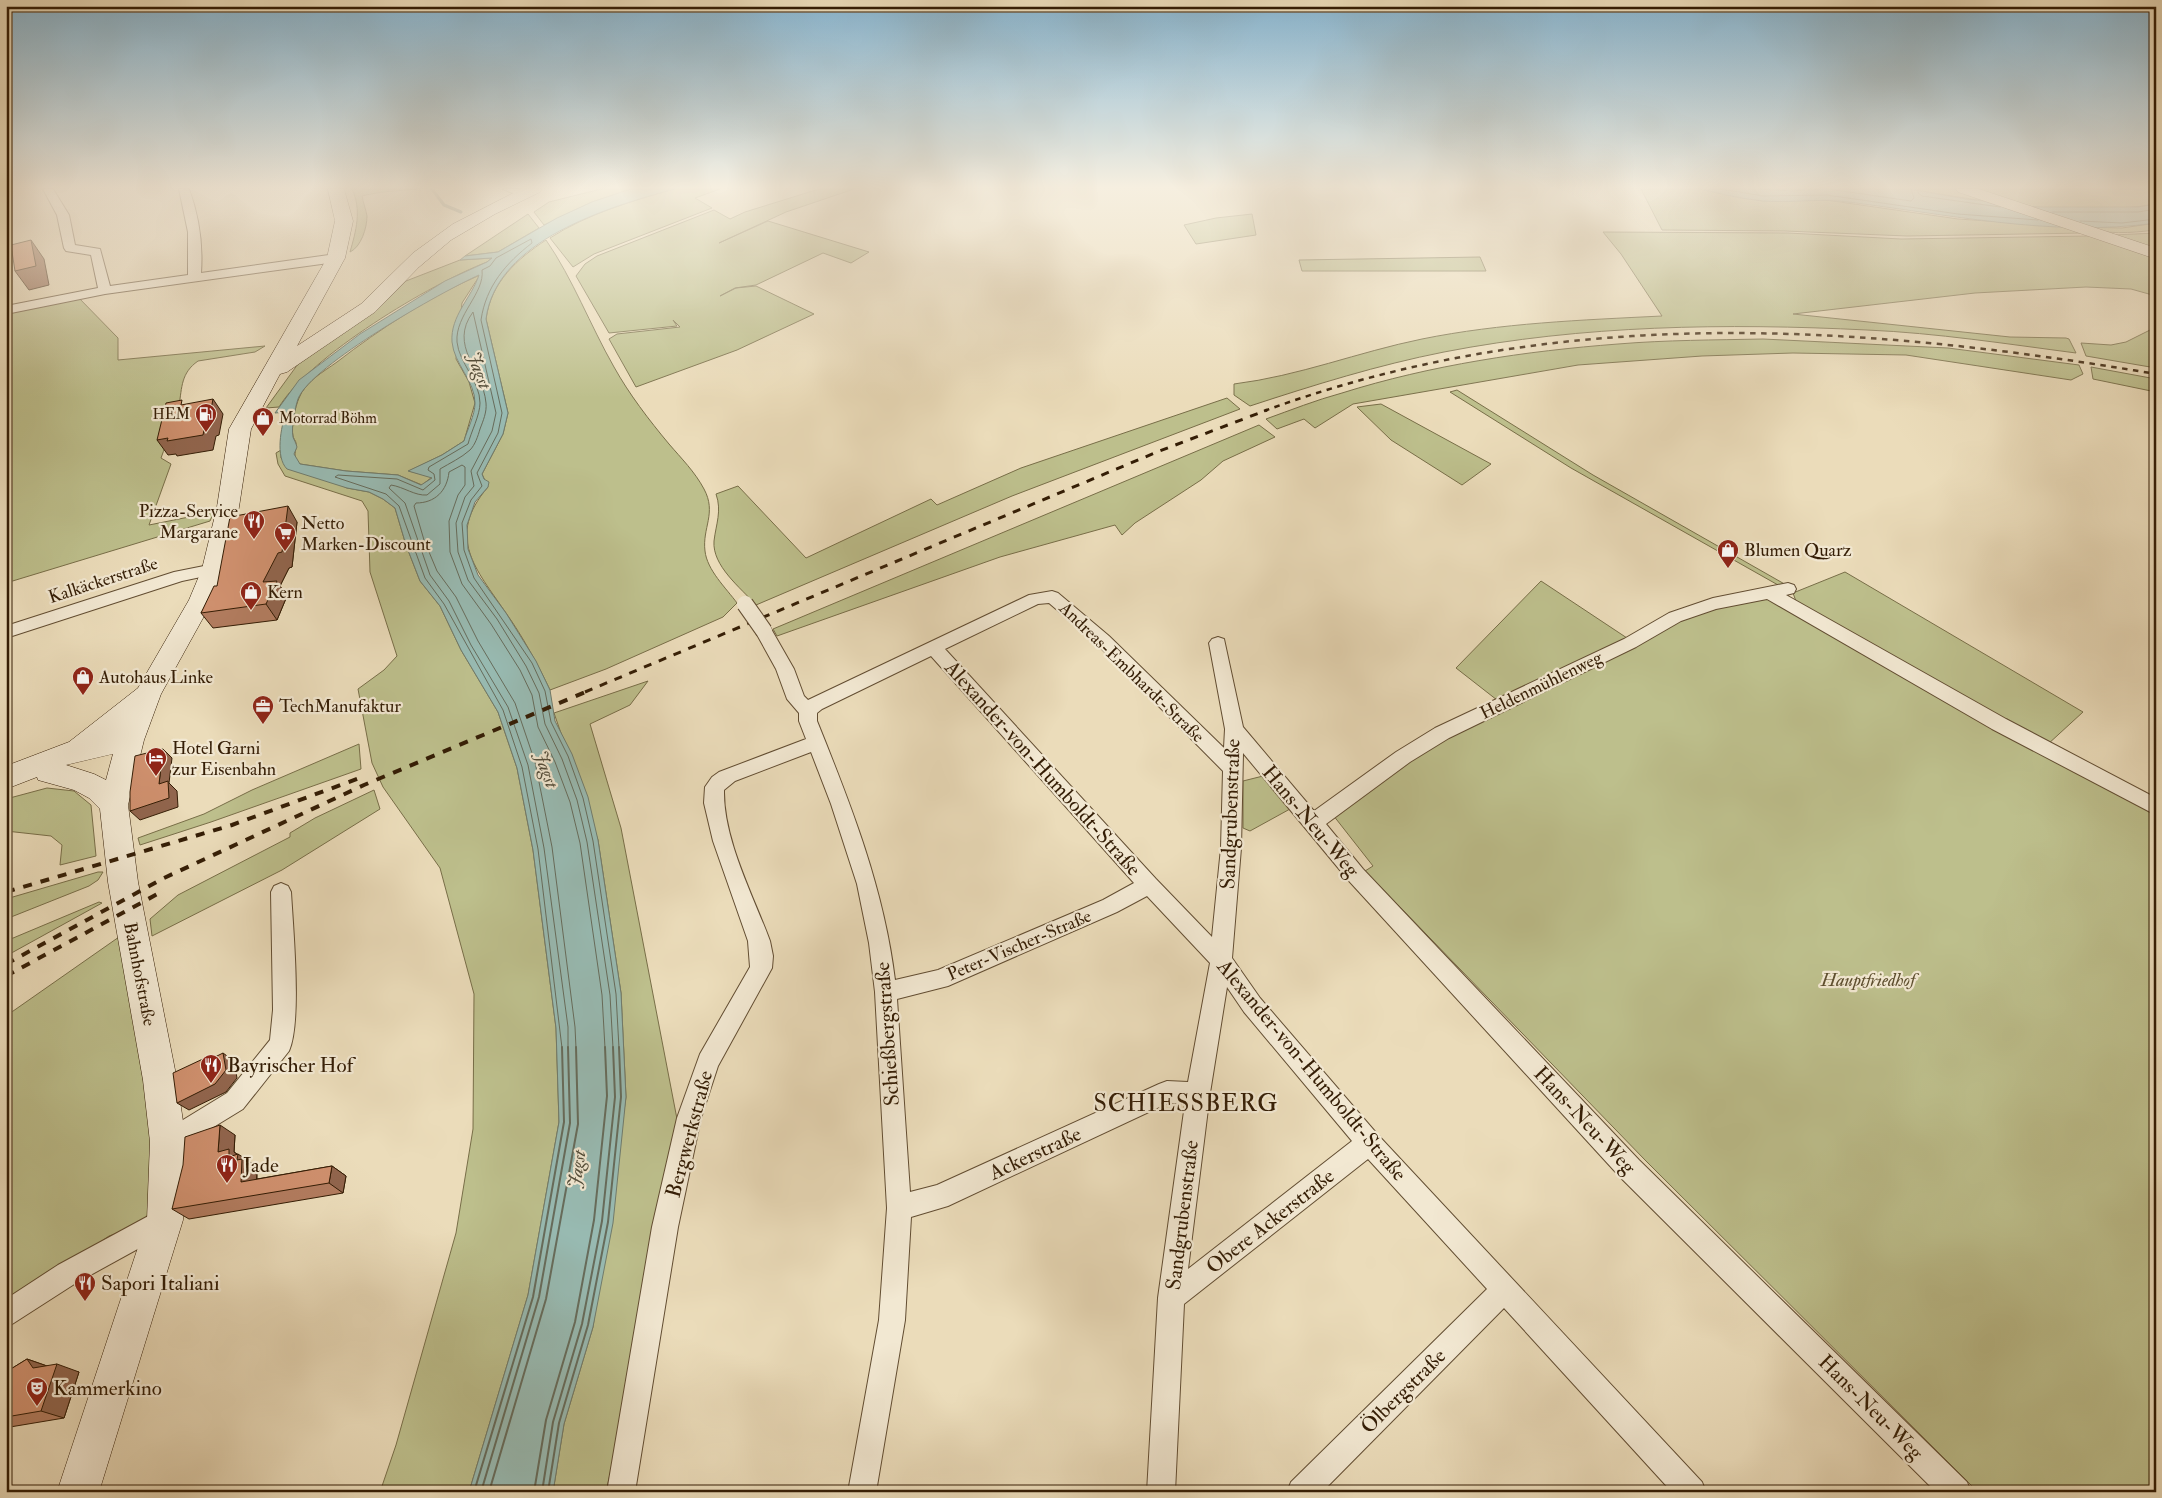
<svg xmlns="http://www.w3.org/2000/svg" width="2162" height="1498" font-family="'IM FELL Double Pica',serif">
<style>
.green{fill:#bdbf8c;stroke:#786e48}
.water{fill:#98bbb3;stroke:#707c6d;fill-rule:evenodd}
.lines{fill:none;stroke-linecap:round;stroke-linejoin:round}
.shore-far1{stroke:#666c5c;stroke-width:1}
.shore{stroke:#666c5c;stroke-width:2}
.stream{stroke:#707c6d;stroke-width:3}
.minor-casing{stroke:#624d32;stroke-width:2}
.secondary-casing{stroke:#341d05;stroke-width:1}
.minor{fill:#f2e8d2;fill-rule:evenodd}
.secondary{fill:#f2e8d2;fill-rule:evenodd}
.rail-far2{stroke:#341d05;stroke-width:2.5;stroke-dasharray:5.5 5.5;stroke-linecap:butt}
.rail-far1{stroke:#341d05;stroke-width:3;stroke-dasharray:8 8;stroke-linecap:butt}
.rail{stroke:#341d05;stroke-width:4;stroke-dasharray:9 9;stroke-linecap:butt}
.minor-bridge-casing{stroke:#624d32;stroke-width:18;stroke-linecap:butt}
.minor-bridge{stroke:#f2e8d2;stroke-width:16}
.wall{fill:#b27c5f;stroke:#341d05}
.shaded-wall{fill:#91654d;stroke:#341d05}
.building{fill:#cf906e;stroke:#341d05}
.labels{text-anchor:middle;stroke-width:4.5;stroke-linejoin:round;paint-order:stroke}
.far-poi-label{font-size:15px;fill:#341d05;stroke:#f2e8d2;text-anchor:end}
.poi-label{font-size:18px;fill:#341d05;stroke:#f2e8d2;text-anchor:start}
.street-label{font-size:18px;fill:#341d05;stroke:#f2e8d2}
.park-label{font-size:18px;font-style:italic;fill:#5d4e2e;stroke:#f2e8d2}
.water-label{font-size:19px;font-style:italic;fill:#524c39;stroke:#f2e8d2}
.near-street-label{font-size:21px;fill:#341d05;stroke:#f2e8d2}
.near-poi-label{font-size:21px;fill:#341d05;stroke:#f2e8d2;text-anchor:start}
.near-quarter-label{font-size:24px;letter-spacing:1px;fill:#341d05;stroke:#f2e8d2}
</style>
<rect width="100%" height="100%" fill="#ebdcba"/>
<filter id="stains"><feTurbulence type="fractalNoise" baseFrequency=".004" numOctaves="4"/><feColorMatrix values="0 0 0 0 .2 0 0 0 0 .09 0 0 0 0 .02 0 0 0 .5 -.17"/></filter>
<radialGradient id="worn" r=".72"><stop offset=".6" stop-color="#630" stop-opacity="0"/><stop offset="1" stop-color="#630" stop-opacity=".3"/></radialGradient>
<g class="green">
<path d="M352 189H418C398 191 381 191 362 196 363 202 366 210 367 216 367 228 361 247 350 252 356 231 362 210 352 189Z"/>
<polygon points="601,189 631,189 592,202 544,225 534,212 549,202"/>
<path d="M674 189H720L695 198 712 208 594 254 573 267 550 238C587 214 632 201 674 189Z"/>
<polygon points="819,189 854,189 786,212 719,243 768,221 869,252 851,263 823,253 756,285 735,288 720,296 736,288 756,286 814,314 737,350 636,387 609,339 617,334 680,327 673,320 677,326 609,333 576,276 585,264 597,256 714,210 730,219 745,212"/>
<polygon points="1641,189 1700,189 1763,201 1826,200 1958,219 2064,226 2085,233 1907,236 1785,231 1662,230"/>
<path d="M1909 189H2156V204C2077 218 1988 202 1909 189Z"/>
<polygon points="528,214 539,228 498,252 465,256"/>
<polygon points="1252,214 1256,235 1196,244 1184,225 1216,218"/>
<path d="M2156 223V230C2129 233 2108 235 2082 227L2122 228Z"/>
<path d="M1603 232 1788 233 1901 239 2091 236 2156 258V296L2131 289 2086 287 1975 293 1793 314 2010 337 2066 338 2069 339 2076 353C2007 344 1937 333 1867 330 1726 323 1583 325 1444 352 1378 365 1314 385 1250 406L1234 395V384C1299 376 1358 352 1422 339 1501 323 1582 320 1662 316L1621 254Z"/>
<polygon points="2156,233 2156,250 2113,235"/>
<path d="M546 240C573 279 590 325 614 367 629 394 649 420 669 444 681 458 695 472 704 489 717 513 702 528 705 551 707 570 726 588 737 603L723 617 606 669 550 690C537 663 523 637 506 613 476 569 445 537 488 487L482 474 503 434 508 413 486 319C491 282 517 259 546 240Z"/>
<polygon points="1480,257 1486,271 1302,271 1299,260"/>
<path d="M492 258 487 262C430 284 310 356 279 407L266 408 298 364 382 305 406 281 460 260Z"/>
<path d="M480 275 462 303 456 359 469 382 475 403 464 441 442 455 409 471 432 477 422 485 398 475 346 471 300 464C291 456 297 452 296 443 296 441 293 438 293 436 291 427 295 407 299 398 305 382 323 372 337 362 381 328 429 297 480 275Z"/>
<path d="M77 296 118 338V360L265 346 255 352 198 361C181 373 182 387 179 406 176 423 167 441 161 458L171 464 149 525 214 512 210 521 6 583V310Z"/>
<polygon points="2156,327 2156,368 2086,356 2081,343 2111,345 2126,342"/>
<path d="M1763 339 1948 348 2079 365 2083 374 2071 380 1906 355 1793 353 1702 356 1578 365 1353 404 1315 428 1304 419 1277 429 1266 419C1291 410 1316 400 1342 393 1431 365 1526 351 1618 344 1666 340 1715 340 1763 339Z"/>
<polygon points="2091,367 2156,379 2156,392 2093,379"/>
<polygon points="1457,390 1593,475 1788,586 1778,585 1571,468 1450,392"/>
<path d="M1227 398 1240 409 1012 496 756 605C741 588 712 566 714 541 716 524 722 511 716 494L738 486 806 558 931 499 937 505 1021 468Z"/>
<polygon points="1381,404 1491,464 1462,485 1391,440 1357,407"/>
<polygon points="1259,425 1275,437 1223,461 1201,480 1135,523 1122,535 1115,525 1000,557 777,636 773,629"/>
<polygon points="281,450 281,458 347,488 369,492 383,499 395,508 406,545 420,581 440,606 461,650 498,712 517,768 533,850 556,1028 559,1122 528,1295 469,1492 380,1492 396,1445 456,1233 473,1129 474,994 440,868 383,787 372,763 358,689 384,670 397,656 370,572 368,511 362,501 285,476 278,464 276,453"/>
<polygon points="1845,572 2083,712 2047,745 1797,604 1793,593"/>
<polygon points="1541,581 1627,638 1497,700 1456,668"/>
<polygon points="1770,598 2156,810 2156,1492 1978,1492 1645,1160 1365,871 1373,866 1333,815 1409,761 1447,737 1680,621 1716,607"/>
<polygon points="648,681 630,705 590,724 621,828 677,1119 632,1375 606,1492 553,1492 564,1424 593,1327 626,1097 621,993 598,840 554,713"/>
<polygon points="359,744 361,769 211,822 140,845 138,838 204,814 252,790"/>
<polygon points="1263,776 1290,809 1250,831 1243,828 1243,781"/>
<polygon points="47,788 74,791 91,805 96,856 60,865 62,845 51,836 6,831 6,799"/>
<polygon points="374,790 380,809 282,870 152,936 150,919 178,895 290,837 290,833 315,818"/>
<polygon points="98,872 103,872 98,880 89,886 6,919 6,899"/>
<polygon points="99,902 102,903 6,956 6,941"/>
<polygon points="119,937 158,1166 146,1223 109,1236 6,1307 6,1016"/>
</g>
<g class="water">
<path d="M631 189H674C609 207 496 240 486 319L508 413 503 434 482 474 484 479 489 482 488 487 475 502 467 525 468 549 478 575 506 613 536 661 550 690 555 721 572 754 588 797 598 840 621 993 626 1097 613 1223 593 1327 564 1424 553 1492H469L528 1295 559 1122 556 1028 533 850 517 768 498 712 461 650 440 606 420 581 406 545 395 508 383 499 369 492 347 488 287 469C275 457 281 427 286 412L275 413 299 380 360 334 445 281 487 262 492 258 460 260 465 256 498 252 557 218 592 202ZM479 275C472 297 450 316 452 342 454 364 475 381 475 403 475 415 467 430 464 441L442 455 408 471 432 478 421 485 398 475 346 471 300 464 294 454 297 447C296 443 294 440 293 437 291 427 295 408 298 399 311 365 443 291 479 275Z"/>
<path d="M1700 189H1909L1966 199 2036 207H2138L2156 204V223C2050 238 1944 213 1839 201 1814 199 1789 203 1764 201 1742 199 1721 194 1700 189Z"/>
</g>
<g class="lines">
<g class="shore-far1">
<polyline points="1721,189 1763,196 1827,195 1958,214 2038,220"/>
<polyline points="1757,189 1793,191 1824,189"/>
<polyline points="1828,189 1911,201 1914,198 1911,189"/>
<polyline points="1918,189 1918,193 1922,196 2000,207"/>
<polyline points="2052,212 2138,212 2156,209"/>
<polyline points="2080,221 2122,223 2156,219"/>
<path d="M562 1048 538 849 522 767 503 710 444 604 425 578 399 506 386 494 335 477 338 475 397 479 423 490 435 480 434 474 428 470 429 467 468 444C471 432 480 415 480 403 480 381 459 363 457 342 455 315 485 293 482 270L490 266 496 258 531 239 532 243C506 263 486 286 481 320L502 413 498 433 477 473 482 486 471 500 462 523 464 550 474 578 532 663 545 691 551 722 568 756 583 798 593 841 616 994 619 1048"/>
<path d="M568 1048V1027L544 848 528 765 508 707 471 645 449 601 430 575 405 503 389 488 391 485C404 487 415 496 427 495L440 484V469C450 463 461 458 470 450 475 445 478 436 480 429 483 421 487 412 486 403 483 369 448 346 473 312L496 413 492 431 471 471 474 486 465 497 456 523 458 552 468 580 497 619 526 666 539 693 545 724 562 759 577 800 587 842 610 995 613 1048"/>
<path d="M576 1048 575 1027 552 847 535 762 515 703 478 641 456 597 437 571 424 540 414 506 416 503C435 503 447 491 449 472L462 465 465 467V485L458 495 449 521 450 552 462 584 491 624 520 670 532 695 538 727 555 762 570 802 580 843 602 995 605 1048"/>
</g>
<g class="shore">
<polyline points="474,1492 533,1297 564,1122 562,1047"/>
<polyline points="481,1492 539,1297 570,1123 568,1047"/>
<polyline points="489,1492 546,1299 578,1124 576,1047"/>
<polyline points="534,1492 546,1420 575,1322 594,1220 607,1096 605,1047"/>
<polyline points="542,1492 553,1422 582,1324 602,1221 615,1097 613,1047"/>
<polyline points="548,1492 559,1423 588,1325 608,1222 621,1097 619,1047"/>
</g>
<polyline class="stream" points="432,189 444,205 461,212"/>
<g class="minor-casing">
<g id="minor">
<path d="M43 189H53L69 215 75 245 100 249 110 286 188 275V232L179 189H189C199 216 203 244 201 273L336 254 342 258 336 262 105 294 6 314V306L98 288 91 255 66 251 64 248 57 215Z"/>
<polygon points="503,189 519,189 528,194 522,197"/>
<polygon points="214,564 220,565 222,569 220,573 182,581 6,638 6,626 174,572"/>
<path d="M1788 583 1794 585 1796 589 1794 593 1786 595 2006 719 2156 798V815L1992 729 1767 599 1716 609 1681 621 1636 647 1449 738 1410 762 1326 824 1363 869 1639 1160 1967 1482 1971 1492H1936L1621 1178 1349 881 1243 753 1241 848 1232 958 1260 998 1378 1135 1702 1482 1706 1492H1672L1504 1308 1322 1492H1287L1291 1482 1487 1289 1368 1159 1184 1304 1175 1492H1147L1158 1298 1185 1104 1168 1103 948 1206 911 1217 905 1320 876 1492H848L879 1320 887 1208 875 992 869 943 857 884 831 804 811 752 735 781 724 790C723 839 753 895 770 941L773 956 772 968 718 1066 701 1118 678 1227 635 1492H607L652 1227 677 1118 700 1054 750 967 748 941 713 841 704 803 705 787 712 777 719 772 806 739 799 721V713L787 699 776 669 755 631 758 627 764 625 770 627 794 669 804 696 808 700 1029 595 1052 591 1058 593 1109 636 1224 748 1225 729 1209 643 1212 639 1218 637 1224 639 1243 727 1314 811 1396 752 1435 728 1624 639 1669 613 1713 598ZM1049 603 1097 644 1223 771 1221 848 1212 937 1156 879 945 649 1038 604ZM931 656 1134 883 1103 900 938 970 895 980C884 889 851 805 817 721V713L822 709ZM1147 896 1210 963 1188 1082 1167 1081 1159 1084 937 1185 910 1192 897 999 948 986 1117 912ZM1227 987 1244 1012 1352 1141 1188 1269 1210 1093Z"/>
<path d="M281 883 288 886 291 892C293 928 302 1022 289 1051L243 1109 176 1150 168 1154 160 1150 156 1142 160 1134 227 1093 270 1040 273 1010 271 892 274 886Z"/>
<polygon points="165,1207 174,1211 178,1220 174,1229 76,1283 6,1328 6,1299 58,1265"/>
</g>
</g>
<g class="secondary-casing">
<g id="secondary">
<path d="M328 189H344L353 221 345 258 297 346 361 304 413 253 453 224 521 189H542L540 192 495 214 451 240 419 267 375 312 287 372 280 374 251 429 239 507 226 569 213 600 161 694 144 740 128 805 138 882 177 1080 186 1142 183 1220 99 1492H57L147 1220 150 1142 143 1080 108 882 100 809 89 798 74 790 38 780 37 777 6 789V766L69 742 138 688 189 600 202 569 217 507 229 429 327 258 335 221ZM113 754 106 780 94 774 66 765Z"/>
<polygon points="1956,189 1979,189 2156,248 2156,259 1958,192"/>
</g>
</g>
<use href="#minor" class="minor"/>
<use href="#secondary" class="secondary"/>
<path class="rail-far2" d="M1264 411C1556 304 1855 323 2156 374"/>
<polyline class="rail-far1" points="585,692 1157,452 1267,410"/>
<g class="rail">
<polyline points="6,892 232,825 365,776"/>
<polyline points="6,964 164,878 364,785 588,691"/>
<polyline points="6,976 163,891"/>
</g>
<g class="minor-bridge-casing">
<polyline id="minor-bridge" points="745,604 764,631"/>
</g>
<use href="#minor-bridge" class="minor-bridge"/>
</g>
<g class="wall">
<polygon points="297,522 292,567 289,568 280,586 287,596 277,620 213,628 201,613 217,586"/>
<polygon points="235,1135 234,1152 253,1164 253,1166 257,1169 257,1179 332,1166 346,1176 343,1193 189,1219 172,1209"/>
<polygon points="27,1359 47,1366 79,1372 64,1418 10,1427 6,1426 6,1372"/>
</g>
<g class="shaded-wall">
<polygon points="31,240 44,259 49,285 29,290 15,271"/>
<polygon points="213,399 223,414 219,435 216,436 213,450 177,456 176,454 168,455 157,440 206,421"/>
<polygon points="288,506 297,522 292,567 289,568 280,586 287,596 277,620 266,604 263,582"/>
<polygon points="163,749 172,758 169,783 177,791 178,807 140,820 130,811 159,784"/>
<polygon points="223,1053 234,1061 237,1078 226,1092 189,1110 177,1103"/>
<polygon points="220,1125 235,1135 234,1152 238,1155 238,1154 253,1164 253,1166 257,1169 256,1192 241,1182 218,1152"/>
<polygon points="332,1166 346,1176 343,1193 329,1183"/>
<polygon points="27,1359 50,1367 57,1364 79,1372 64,1418 41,1411"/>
</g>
<g class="building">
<polygon points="31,240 36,266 15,271 11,245"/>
<polygon points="213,399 209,420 206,421 203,435 167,441 168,438 157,440 166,403 182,400 181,405"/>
<polygon points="288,506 282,552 278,553 263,582 277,581 266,604 201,613 214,586 217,586 230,517"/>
<polygon points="163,749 159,784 168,781 169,798 130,811 130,792 135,756"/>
<polygon points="223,1053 226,1070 215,1084 177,1103 173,1073 205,1058 205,1062"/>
<polygon points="220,1125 218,1152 229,1149 229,1157 238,1154 237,1160 242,1159 241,1182 332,1166 329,1183 172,1209 183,1165 185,1137"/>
<polygon points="27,1359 33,1368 57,1364 41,1411 6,1417 6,1372"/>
</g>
<linearGradient id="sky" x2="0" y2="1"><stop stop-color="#88b7d3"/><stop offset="0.47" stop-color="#f6efe0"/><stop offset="1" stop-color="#f6efe0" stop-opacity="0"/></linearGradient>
<rect width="2162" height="398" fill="url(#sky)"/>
<defs>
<g id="fuel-pin" transform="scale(1.125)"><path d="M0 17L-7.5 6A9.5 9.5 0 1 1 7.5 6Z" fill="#8f2418" stroke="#f2e8d2"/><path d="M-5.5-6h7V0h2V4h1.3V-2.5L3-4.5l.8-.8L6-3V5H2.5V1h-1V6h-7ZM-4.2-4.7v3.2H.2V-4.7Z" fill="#fff"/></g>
<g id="shop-pin" transform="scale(1.125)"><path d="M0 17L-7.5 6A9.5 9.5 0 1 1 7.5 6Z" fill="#8f2418" stroke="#f2e8d2"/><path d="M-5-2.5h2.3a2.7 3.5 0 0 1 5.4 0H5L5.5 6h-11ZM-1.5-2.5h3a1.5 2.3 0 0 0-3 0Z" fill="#fff"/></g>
<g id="restaurant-pin" transform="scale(1.125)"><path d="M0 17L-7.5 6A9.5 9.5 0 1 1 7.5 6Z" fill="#8f2418" stroke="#f2e8d2"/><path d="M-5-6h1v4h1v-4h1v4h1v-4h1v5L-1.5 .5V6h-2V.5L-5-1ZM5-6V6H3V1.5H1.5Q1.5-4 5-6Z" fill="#fff"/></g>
<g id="supermarket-pin" transform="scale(1.125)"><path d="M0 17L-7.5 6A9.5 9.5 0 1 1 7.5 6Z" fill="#8f2418" stroke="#f2e8d2"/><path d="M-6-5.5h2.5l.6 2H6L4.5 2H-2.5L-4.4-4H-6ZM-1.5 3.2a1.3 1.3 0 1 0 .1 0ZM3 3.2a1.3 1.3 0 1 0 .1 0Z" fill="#fff"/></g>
<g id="office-pin" transform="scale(1.125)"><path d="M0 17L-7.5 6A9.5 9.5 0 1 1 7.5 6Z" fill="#8f2418" stroke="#f2e8d2"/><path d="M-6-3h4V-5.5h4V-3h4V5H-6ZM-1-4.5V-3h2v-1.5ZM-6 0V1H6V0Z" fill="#fff"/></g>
<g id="hotel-pin" transform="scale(1.125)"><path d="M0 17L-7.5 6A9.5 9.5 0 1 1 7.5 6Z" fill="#8f2418" stroke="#f2e8d2"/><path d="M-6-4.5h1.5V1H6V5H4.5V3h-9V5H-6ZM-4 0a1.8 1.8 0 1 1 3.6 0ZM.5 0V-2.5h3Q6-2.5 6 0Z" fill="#fff"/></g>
<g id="theatre-pin" transform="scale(1.125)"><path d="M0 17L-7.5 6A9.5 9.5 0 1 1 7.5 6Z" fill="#8f2418" stroke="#f2e8d2"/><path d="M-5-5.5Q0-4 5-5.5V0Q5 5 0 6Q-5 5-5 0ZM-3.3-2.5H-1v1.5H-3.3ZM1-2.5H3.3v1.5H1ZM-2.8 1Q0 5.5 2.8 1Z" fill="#fff"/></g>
</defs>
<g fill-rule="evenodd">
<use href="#fuel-pin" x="206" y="414"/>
<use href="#shop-pin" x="263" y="418"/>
<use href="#restaurant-pin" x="254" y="521"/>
<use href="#supermarket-pin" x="285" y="533"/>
<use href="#shop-pin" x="1728" y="550"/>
<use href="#shop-pin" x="251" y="592"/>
<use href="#shop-pin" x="83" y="677"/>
<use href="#office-pin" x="263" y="706"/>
<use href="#hotel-pin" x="156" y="758"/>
<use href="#restaurant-pin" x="211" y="1065"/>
<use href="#restaurant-pin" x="227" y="1165"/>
<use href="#restaurant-pin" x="85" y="1283"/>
<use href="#theatre-pin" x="37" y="1388"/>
</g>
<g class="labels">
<g class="far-poi-label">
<text x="190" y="419">HEM</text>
<text x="279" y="423" text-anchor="start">Motorrad Böhm</text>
</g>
<g class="poi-label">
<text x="238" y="517" text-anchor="end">Pizza-Service<tspan x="238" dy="21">Margarane</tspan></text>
<text x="301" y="529">Netto<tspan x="301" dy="21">Marken-Discount</tspan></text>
<text x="1744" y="556">Blumen Quarz</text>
<text x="267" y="598">Kern</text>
<text x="99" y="683">Autohaus Linke</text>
<text x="279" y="712">TechManufaktur</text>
<text x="172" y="754">Hotel Garni<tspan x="172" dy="21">zur Eisenbahn</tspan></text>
</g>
<g class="street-label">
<text transform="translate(103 580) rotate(-18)" y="6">Kalkäckerstraße</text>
<text transform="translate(1132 672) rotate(44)" y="6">Andreas-Embhardt-Straße</text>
<text transform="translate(1541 685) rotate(-26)" y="6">Heldenmühlenweg</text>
<text transform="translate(1019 945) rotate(-23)" y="6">Peter-Vischer-Straße</text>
<text transform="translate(140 974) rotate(79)" y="6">Bahnhofstraße</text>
</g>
<g class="park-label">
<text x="1868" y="986">Hauptfriedhof</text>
</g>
<g class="water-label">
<text transform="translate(480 370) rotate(70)" y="7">Jagst</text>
<text transform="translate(547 769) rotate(70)" y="7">Jagst</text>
<text transform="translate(576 1169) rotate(-81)" y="7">Jagst</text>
</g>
<g class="near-street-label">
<text transform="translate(1043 768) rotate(48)" y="7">Alexander-von-Humboldt-Straße</text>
<text transform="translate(1230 814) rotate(-88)" y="7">Sandgrubenstraße</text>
<text transform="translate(1311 821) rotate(50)" y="7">Hans-Neu-Weg</text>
<text transform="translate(887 1034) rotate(-94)" y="7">Schießbergstraße</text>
<text transform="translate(1312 1070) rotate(50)" y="7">Alexander-von-Humboldt-Straße</text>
<text transform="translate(1585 1120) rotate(47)" y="7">Hans-Neu-Weg</text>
<text transform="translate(689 1134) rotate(-75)" y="7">Bergwerkstraße</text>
<text transform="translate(1035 1153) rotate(-25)" y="7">Ackerstraße</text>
<text transform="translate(1182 1215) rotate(-83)" y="7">Sandgrubenstraße</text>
<text transform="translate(1270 1221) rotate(-38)" y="7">Obere Ackerstraße</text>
<text transform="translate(1403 1391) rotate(-45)" y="7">Ölbergstraße</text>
<text transform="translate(1871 1407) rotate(45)" y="7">Hans-Neu-Weg</text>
</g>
<g class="near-poi-label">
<text x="227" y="1072">Bayrischer Hof</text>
<text x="243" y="1172">Jade</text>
<text x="101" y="1290">Sapori Italiani</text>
<text x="53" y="1395">Kammerkino</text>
</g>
<g class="near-quarter-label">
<text x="1186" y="1111">SCHIESSBERG</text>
</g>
</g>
<rect width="2162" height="1498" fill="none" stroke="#ebdcba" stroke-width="25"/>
<rect x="8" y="8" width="2147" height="1483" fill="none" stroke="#341d05" stroke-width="2.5"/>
<rect x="12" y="12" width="2137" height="1473" fill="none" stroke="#341d05"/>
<rect width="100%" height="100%" filter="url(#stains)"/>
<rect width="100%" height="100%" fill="url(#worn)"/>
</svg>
